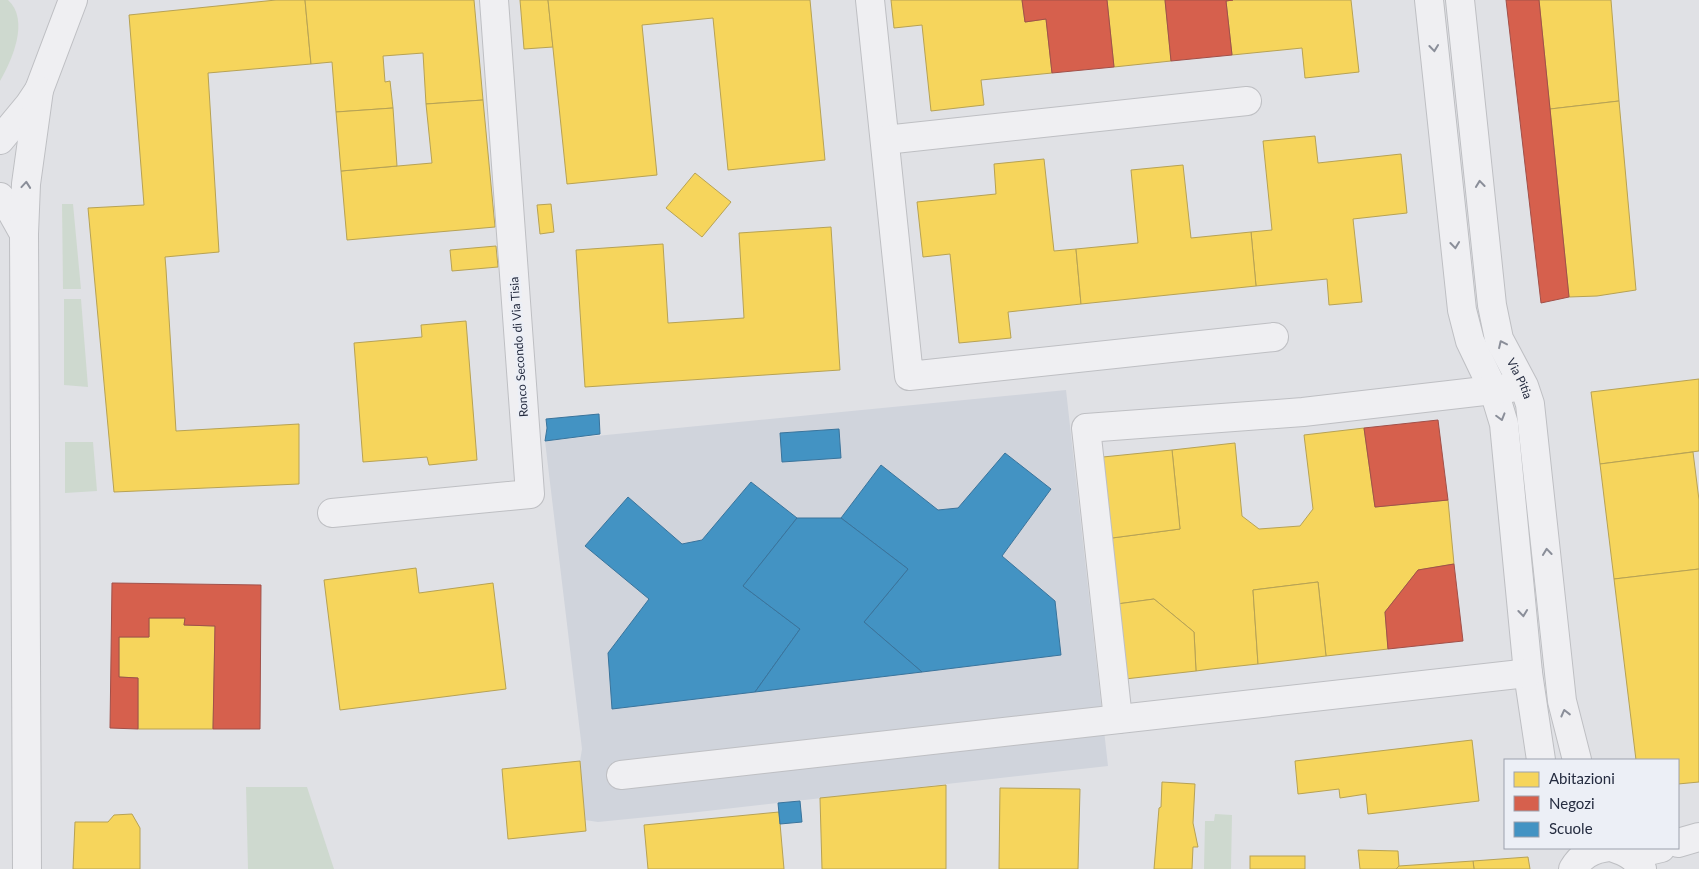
<svg xmlns="http://www.w3.org/2000/svg" width="1699" height="869" font-family="Lato,sans-serif">
<style>
.built{fill:#d0d4dc}
.green{fill:#ced9cf}
.homes{fill:#f6d55c;stroke:#b7a254}
.shops{fill:#d6604d;stroke:#a15049}
.schools{fill:#4393c3;stroke:#3a749c}
.lines{fill:none;stroke-linecap:round;stroke-linejoin:round}
.minor-casing{stroke:#bebfc3;stroke-width:30}
.minor{stroke:#efeff2;stroke-width:28}
.oneway{stroke:#8a8e99}
.labels{text-anchor:middle;stroke-width:5;stroke-linejoin:round;paint-order:stroke}
.street-label{font-size:12px;fill:#252c40;stroke:#eceff6}
</style>
<rect width="100%" height="100%" fill="#e0e1e5"/>
<polygon class="built" points="1066,390 1108,766 698,812 598,822 585,820 580,761 582,749 545,441"/>
<g class="green">
<path d="M0 0H8C30 20 12 60 0 81Z"/>
<polygon points="62,204 73,204 81,289 63,289"/>
<polygon points="64,299 81,299 88,387 64,385"/>
<polygon points="65,442 93,442 97,491 65,493"/>
<polygon points="246,787 307,787 334,869 248,869"/>
<polygon points="1215,814 1232,815 1231,869 1204,869 1205,821 1214,821"/>
</g>
<g class="homes">
<polygon points="276,0 305,0 311,64 208,73 219,252 165,257 166,269 176,431 299,424 299,484 114,492 88,208 144,205 129,15"/>
<polygon points="305,0 474,0 483,100 426,104 423,53 383,56 385,82 390,81 393,108 336,112 332,62 311,64"/>
<polygon points="520,0 548,0 553,47 524,49"/>
<polygon points="548,0 810,0 825,160 728,170 713,18 642,25 657,175 567,184"/>
<polygon points="891,0 1022,0 1025,22 1046,19 1052,73 981,80 984,105 931,111 922,25 894,28"/>
<polygon points="1107,0 1165,0 1171,61 1114,67"/>
<polygon points="1233,0 1351,0 1359,72 1305,78 1302,48 1232,55 1226,1"/>
<polygon points="1539,0 1611,0 1619,101 1550,109"/>
<polygon points="483,100 495,227 347,240 341,171 432,163 426,104"/>
<polygon points="1619,101 1636,290 1597,296 1569,297 1550,109"/>
<polygon points="393,108 397,166 341,171 336,112"/>
<polygon points="1315,136 1318,163 1401,154 1407,213 1353,219 1362,302 1329,305 1327,279 1256,286 1251,232 1272,230 1263,141"/>
<polygon points="1044,159 1054,251 1076,249 1081,304 1008,312 1011,338 959,343 950,254 923,257 917,202 996,194 994,164"/>
<polygon points="1183,165 1191,238 1251,232 1256,286 1081,304 1076,249 1138,243 1131,170"/>
<polygon points="695,173 731,202 702,237 666,208"/>
<polygon points="551,204 554,232 540,234 537,205"/>
<polygon points="831,227 840,370 585,387 576,250 663,244 668,323 744,318 739,233"/>
<polygon points="496,246 498,267 452,271 450,250"/>
<polygon points="466,321 477,460 429,465 427,457 363,462 354,343 422,337 421,325"/>
<polygon points="1699,379 1699,451 1600,464 1591,392"/>
<polygon points="1364,428 1375,507 1448,500 1454,564 1418,570 1385,612 1388,649 1326,656 1318,582 1253,590 1258,664 1211,669 1196,671 1194,632 1154,599 1117,604 1112,538 1180,529 1172,450 1235,443 1242,516 1259,529 1300,526 1313,509 1304,435"/>
<polygon points="1172,450 1180,529 1112,538 1103,457"/>
<polygon points="1693,452 1699,500 1699,569 1614,579 1600,464"/>
<polygon points="416,568 419,593 493,583 506,689 340,710 324,580"/>
<polygon points="1699,569 1699,782 1678,784 1678,760 1636,760 1614,579"/>
<polygon points="1318,582 1326,656 1258,664 1253,590"/>
<polygon points="1154,599 1194,632 1196,671 1125,679 1117,604"/>
<polygon points="149,618 185,618 184,625 215,626 213,729 138,729 138,678 119,677 119,637 149,637"/>
<polygon points="1472,740 1479,801 1368,814 1366,794 1340,798 1339,789 1298,794 1295,761"/>
<polygon points="580,761 586,831 508,839 502,769"/>
<polygon points="1162,782 1195,784 1193,823 1198,847 1193,847 1192,869 1154,869 1159,808 1161,807"/>
<polygon points="946,785 946,869 822,869 820,798"/>
<polygon points="1000,788 1080,789 1078,869 999,869"/>
<polygon points="779,812 784,869 648,869 644,825"/>
<polygon points="132,814 140,828 140,869 73,869 75,822 108,822 114,815"/>
<polygon points="1358,850 1398,851 1399,866 1396,869 1360,869"/>
<rect x="1250" y="856" width="55" height="13"/>
<polygon points="1528,857 1530,869 1474,869 1473,861"/>
<polygon points="1473,861 1474,869 1396,869 1399,866"/>
</g>
<g class="shops">
<polygon points="1022,0 1107,0 1114,67 1052,73 1046,19 1025,22"/>
<polygon points="1165,0 1233,0 1226,1 1232,55 1171,61"/>
<polygon points="1506,0 1539,0 1569,297 1541,303"/>
<polygon points="1438,420 1448,500 1375,507 1364,428"/>
<polygon points="1454,564 1463,641 1388,649 1385,612 1418,570"/>
<polygon points="112,583 261,585 260,729 213,729 215,626 184,625 185,618 149,618 149,637 119,637 119,677 138,678 138,729 110,728"/>
</g>
<g class="schools">
<polygon points="599,414 600,434 545,441 547,428 546,419"/>
<polygon points="839,429 841,458 782,462 780,433"/>
<polygon points="1005,453 1051,489 1002,556 1055,601 1061,655 922,672 864,622 908,569 841,518 881,465 938,510 958,508"/>
<polygon points="751,482 797,518 743,586 800,629 755,692 612,709 608,653 649,599 585,546 628,497 682,544 702,540"/>
<polygon points="797,518 841,518 908,569 864,622 922,672 755,692 800,629 743,586"/>
<polygon points="800,801 802,822 780,824 778,803"/>
</g>
<g class="lines">
<g class="minor-casing">
<g id="minor">
<polyline points="870,0 909,376 1274,337"/>
<polyline points="1429,0 1462,310 1470,341 1494,391 1504,424 1528,673 1541,760"/>
<path id="s1" d="M1460 0 1492 305 1499 339 1524 386 1530 404 1562 701 1577 760"/>
<polyline points="0,140 29,105 39,90 73,0"/>
<polyline points="885,140 1247,101"/>
<polyline points="0,197 10,209 24,234"/>
<polyline points="332,513 530,494 494,0"/>
<polyline points="1118,719 1086,428 1303,412 1510,388"/>
<polyline points="621,775 1528,673"/>
<polyline points="1678,843 1699,837"/>
<path d="M1614 848C1626 852 1636 857 1642 869"/>
<polyline points="1631,855 1661,848"/>
<polyline points="27,869 24,234 26,184 39,90"/>
<path d="M1573 869C1580 857 1590 850 1604 848"/>
</g>
</g>
<use href="#minor" class="minor"/>
</g>
<defs><path id="oneway-chevron" d="M-2-3.5L2.5 0L-2 3.5" fill="none" stroke-width="1.6" stroke-linecap="round" stroke-linejoin="round" transform="scale(1.25)"/></defs>
<g class="oneway">
<use href="#oneway-chevron" transform="translate(1434 48) rotate(84)"/>
<use href="#oneway-chevron" transform="translate(1480 184) rotate(-96)"/>
<use href="#oneway-chevron" transform="translate(26 185) rotate(-85)"/>
<use href="#oneway-chevron" transform="translate(1455 245) rotate(84)"/>
<use href="#oneway-chevron" transform="translate(1502 344) rotate(-115)"/>
<use href="#oneway-chevron" transform="translate(1501 417) rotate(74)"/>
<use href="#oneway-chevron" transform="translate(1547 552) rotate(-96)"/>
<use href="#oneway-chevron" transform="translate(1523 613) rotate(84)"/>
<use href="#oneway-chevron" transform="translate(1565 713) rotate(-104)"/>
</g>
<g class="labels">
<g class="street-label">
<text transform="translate(519 347) rotate(-94)" y="4">Ronco Secondo di Via Tisia</text>
<text dy="4" stroke="none"><textPath href="#s1" startOffset="386">Via Pitia</textPath></text>
</g>
</g>
<rect x="1504" y="759" width="175" height="90" fill="#eceff6" stroke="#9ca1ad"/>
<rect x="1514" y="772" width="25" height="15" fill="#f6d55c" stroke="#9ca1ad"/>
<text x="1549" y="784" font-size="15" fill="#252c40">Abitazioni</text>
<rect x="1514" y="796" width="25" height="15" fill="#d6604d" stroke="#9ca1ad"/>
<text x="1549" y="809" font-size="15" fill="#252c40">Negozi</text>
<rect x="1514" y="822" width="25" height="15" fill="#4393c3" stroke="#9ca1ad"/>
<text x="1549" y="834" font-size="15" fill="#252c40">Scuole</text>
</svg>
